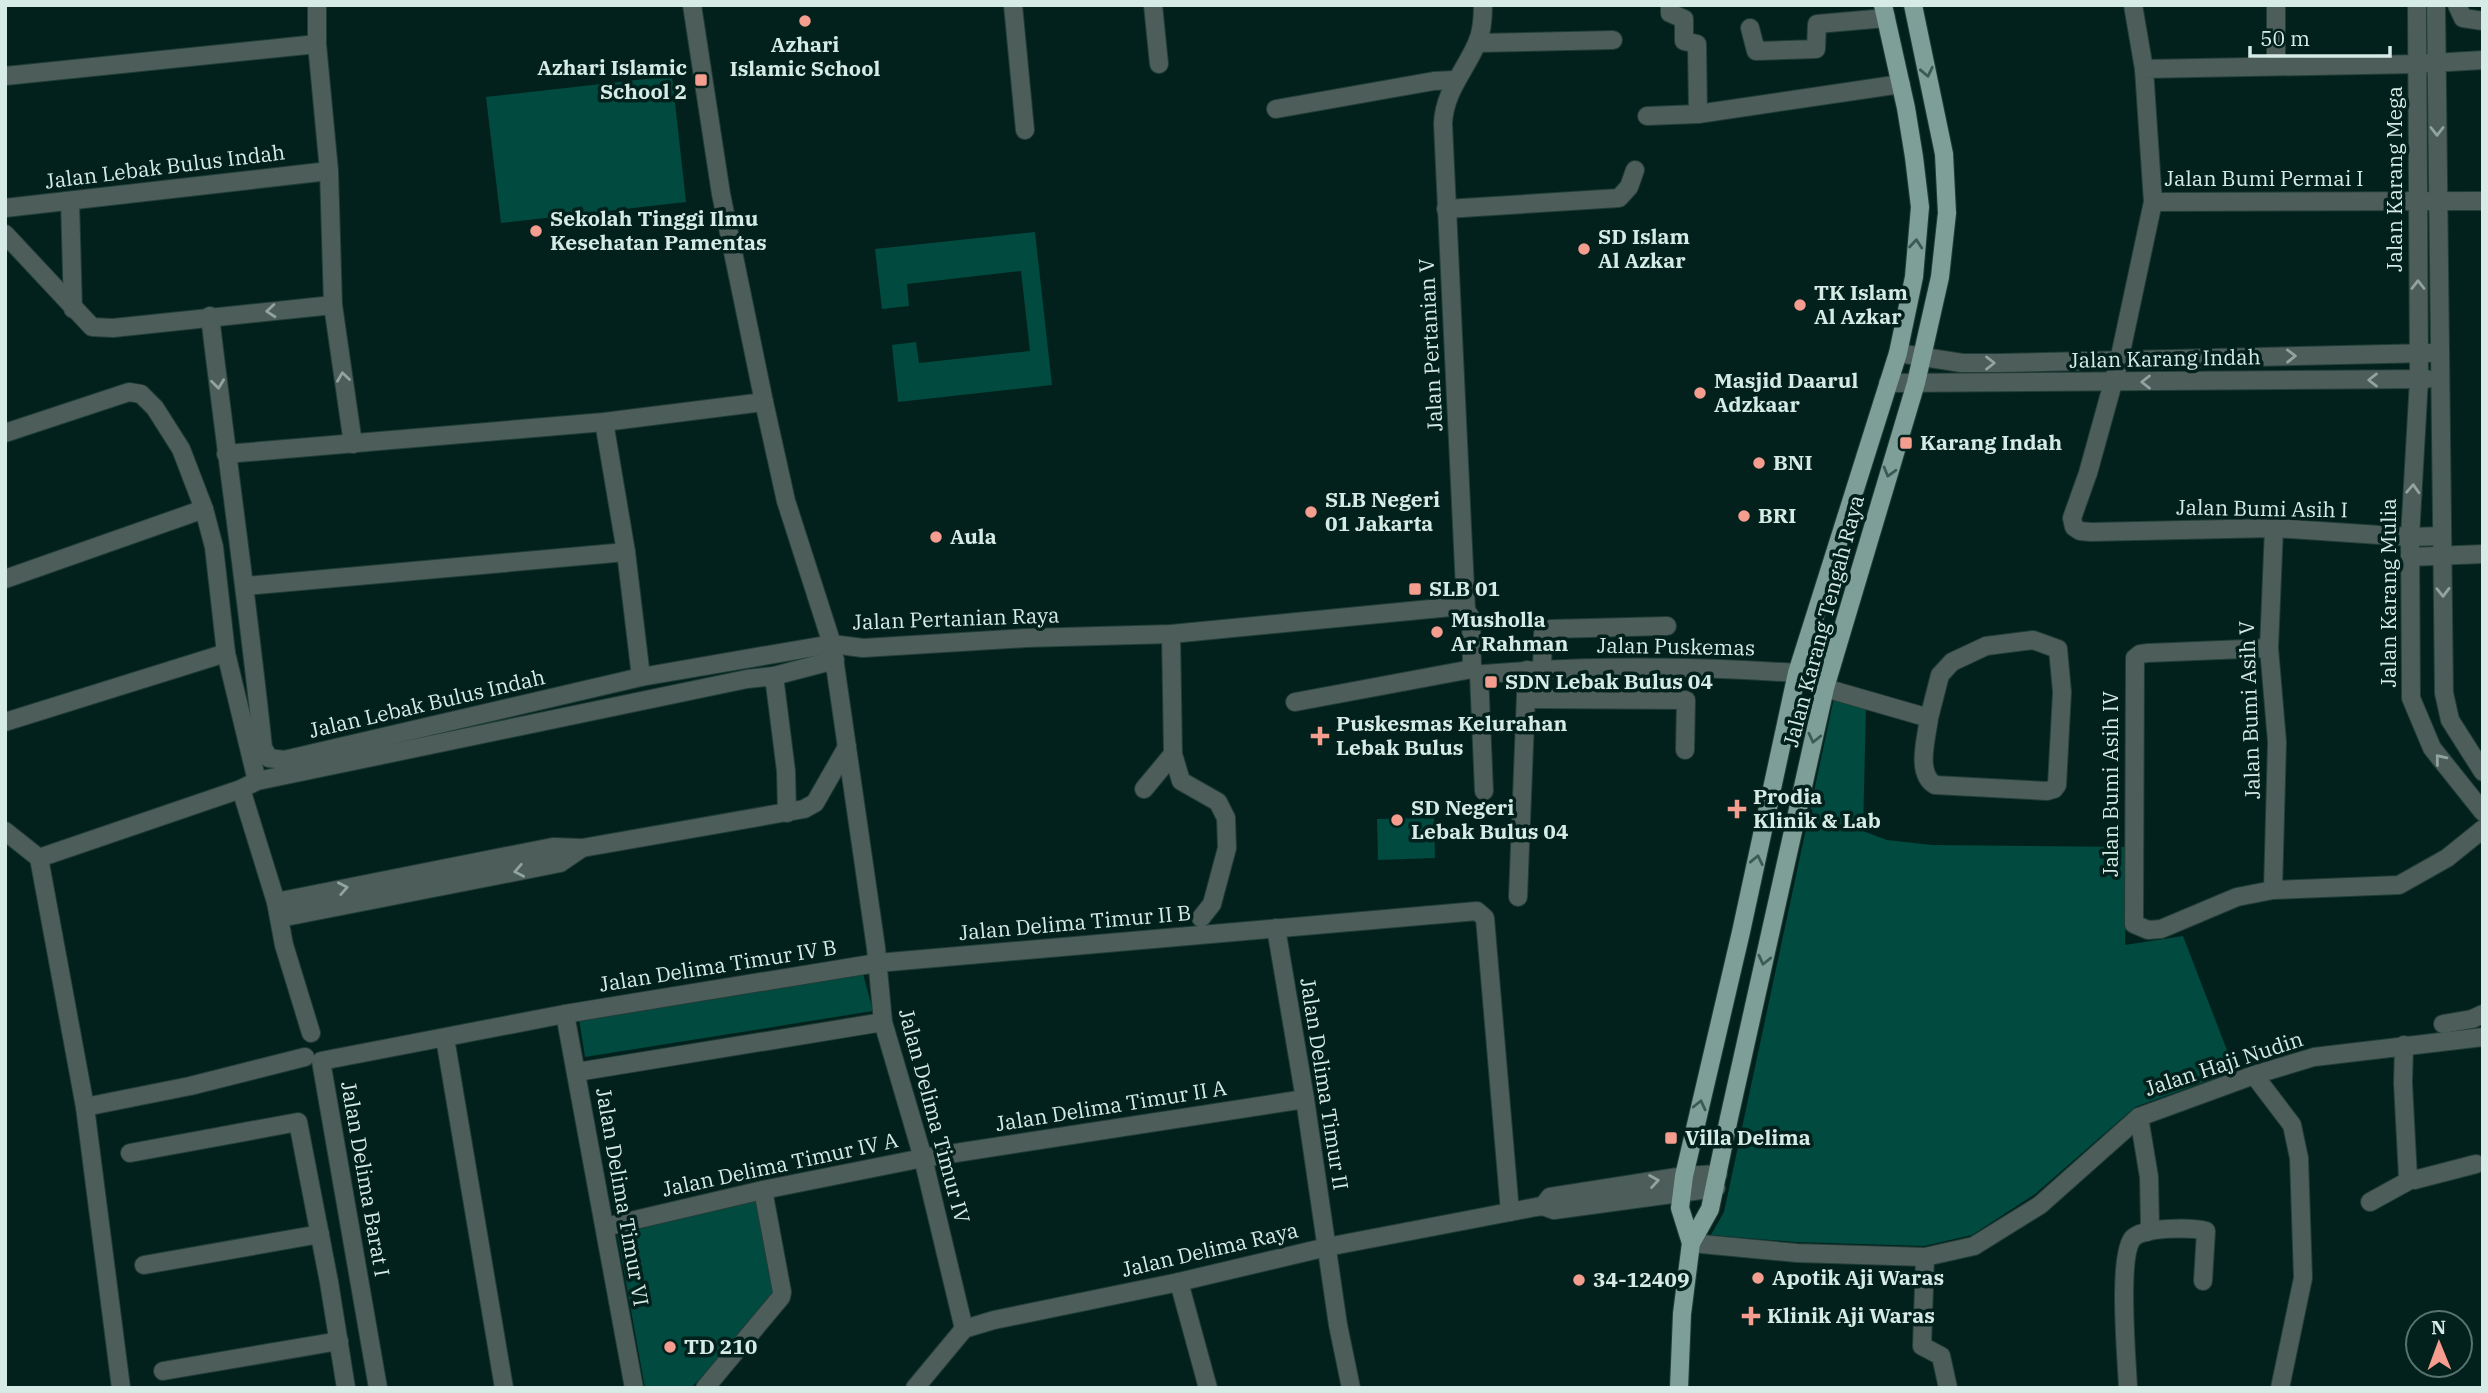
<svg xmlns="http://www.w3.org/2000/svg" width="2488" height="1393" font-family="'IBM Plex Serif',serif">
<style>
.green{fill:#004a3f}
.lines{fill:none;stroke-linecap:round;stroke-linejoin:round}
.minor-casing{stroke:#213d38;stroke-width:20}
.major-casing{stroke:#213d38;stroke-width:20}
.minor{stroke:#4d5d59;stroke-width:18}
.major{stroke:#7d9f97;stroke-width:18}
.oneway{stroke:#3a5a53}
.oneway2{stroke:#92a4a0}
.poi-dot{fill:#f59d8f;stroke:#03211c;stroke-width:2.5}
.labels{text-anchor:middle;stroke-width:7;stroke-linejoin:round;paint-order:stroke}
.poi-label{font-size:21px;font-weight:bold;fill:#d7ebe6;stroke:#03211c;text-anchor:start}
.street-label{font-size:21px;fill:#d7ebe6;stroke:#03211c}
</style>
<rect width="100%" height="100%" fill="#03211c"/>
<g class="green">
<polygon points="672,76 686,202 501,223 486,97"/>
<polygon points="1035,232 1052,385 898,402 892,345 916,342 919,363 1030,351 1021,271 907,284 909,306 882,309 875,249"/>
<polygon points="1834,698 1866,708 1863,831 1887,840 1932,845 2128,847 2125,945 2183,936 2235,1071 2135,1107 2035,1194 1972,1235 1924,1246 1795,1242 1711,1235 1724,1212"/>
<polygon points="1434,818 1435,858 1378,860 1377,819"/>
<polygon points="862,970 873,1011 585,1057 578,1012"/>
<polygon points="762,1182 789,1287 691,1388 645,1388 614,1216"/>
</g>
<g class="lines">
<g class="minor-casing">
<g id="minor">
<polyline points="317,5 317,44 329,171 333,305 353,444"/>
<polyline points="692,5 721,194 764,402 786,501 832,644 863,648 1026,638 1171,634 1451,607 1466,610 1471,618 1472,669"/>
<polyline points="1013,5 1025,130"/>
<polyline points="1153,5 1159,64"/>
<polyline points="1670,5 1670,13 1684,19 1684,41 1697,44 1698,114"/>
<polyline points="2133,5 2144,69"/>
<polyline points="2276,5 2276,66"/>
<polyline points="2417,5 2419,379 2410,537 2411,698 2432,748 2483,812"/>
<polyline points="2436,5 2444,693 2450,720 2483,772"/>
<polyline points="2457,5 2463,18 2483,21"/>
<polyline points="1750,28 1756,51 1816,49 1817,24 1886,18"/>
<polyline points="1477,43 1613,40"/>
<polyline points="5,76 317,44"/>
<polyline points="1276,109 1434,81 1455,80"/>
<polyline points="1647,116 1698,114 1901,84"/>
<polyline points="70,201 73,309"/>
<polyline points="2153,202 2483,201"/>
<polyline points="5,208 329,171"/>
<polyline points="1446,209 1619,198 1629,187 1635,170"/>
<polyline points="5,234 92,327 113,328 333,305"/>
<path d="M210 316C227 460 248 604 263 748L269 758 284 760 641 677 832 644 876 948 883 1022 923 1158 964 1329"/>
<polyline points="1898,353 1962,363 2000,363 2430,353"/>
<polyline points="1888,383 2427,379"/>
<polyline points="604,422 626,552 641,677"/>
<polyline points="5,433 129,392 141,394 155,408 181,449 204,509 214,547 226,653 257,781"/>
<polyline points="226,454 604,422 764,402"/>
<polyline points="2442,536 2410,537 2274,528 2091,532 2080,531 2074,527 2072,518 2088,473 2119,361 2153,202 2144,69 2417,64 2483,60"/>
<polyline points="2410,557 2483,554"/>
<polyline points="5,579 204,509"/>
<polyline points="246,586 626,552"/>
<path d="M1466 610 1443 124C1444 92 1465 71 1477 43 1482 32 1483 18 1483 5"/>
<polyline points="2269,648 2148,653 2140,654 2135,658 2134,924 2148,930 2161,929 2237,897 2273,890 2399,885 2447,858 2483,829"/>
<path d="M1472 669 1479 674H1484C1588 665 1692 666 1797 673"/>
<polyline points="1542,669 1543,634 1550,629 1667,626"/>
<polyline points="1479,674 1484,791"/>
<polyline points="774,676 835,660"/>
<path d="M1825 688 1929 718 1940 675 1952 662 1986 646 2033 640 2058 649 2062 692 2057 785 2054 789 2047 791 1935 785C1915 773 1927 737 1929 718"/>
<polyline points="1527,699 1686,700 1685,750"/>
<polyline points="1295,702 1472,669"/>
<polyline points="5,722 226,653"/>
<polyline points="1173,754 1181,781 1218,802 1226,818 1227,848 1212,904 1201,918"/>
<polyline points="1144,789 1173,754 1171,634"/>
<polyline points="5,831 39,858 85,1107 121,1388"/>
<polyline points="39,858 241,789"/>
<polyline points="2273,890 2277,742 2269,648 2274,528"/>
<polyline points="1518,897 1527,670"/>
<polyline points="276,902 553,847 582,848 804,809 815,803 847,747"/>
<polyline points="280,918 560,863 582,848"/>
<polyline points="1276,928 1305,1099 1338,1325 1351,1388"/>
<polyline points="565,1014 634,1388"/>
<polyline points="2443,1024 2472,1019 2483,1014"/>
<polyline points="311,1033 284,945 276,902 241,789 257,781 747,679 774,676 786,771 787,813"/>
<polyline points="445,1038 504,1388"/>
<polyline points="2404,1045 2403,1083 2408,1178 2414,1180 2476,1164"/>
<polyline points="577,1072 883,1022"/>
<polyline points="2254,1075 2292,1125 2299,1158 2303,1278 2280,1388"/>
<polyline points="85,1107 190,1086 305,1057"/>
<polyline points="2139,1117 2149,1177 2150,1227 2147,1232"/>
<polyline points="130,1153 298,1122 329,1282 346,1388"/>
<polyline points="2370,1202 2410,1180"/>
<polyline points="1543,1206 1550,1197 1684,1176 1718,1174"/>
<polyline points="605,1227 763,1190 923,1158 1305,1099"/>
<polyline points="1691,1243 1797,1253 1925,1257 1974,1246 2040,1205 2139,1117 2254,1075 2314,1057 2483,1037"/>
<polyline points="1925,1257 1922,1346 1941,1356 1948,1388"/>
<polyline points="144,1265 320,1234"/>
<polyline points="1179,1282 1208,1388"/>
<polyline points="163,1371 339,1341"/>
<polyline points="378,1388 321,1061 565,1014 877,963 1477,911 1485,918 1510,1212"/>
<polyline points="705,1388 781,1297 782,1292 763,1190"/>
<polyline points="915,1388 964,1329 994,1320 1179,1282 1327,1247 1536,1207 1543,1206 1554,1210 1716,1188"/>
<path d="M2128 1388C2127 1361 2117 1256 2133 1238 2143 1227 2191 1227 2206 1231L2203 1281"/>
</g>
</g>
<g class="major-casing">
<g id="major">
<polyline points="1691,1243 1680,1208 1684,1176 1741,932 1797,673 1898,353 1914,277 1920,207 1914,157 1906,108 1883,5"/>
<polyline points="1679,1388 1682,1314 1691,1243 1710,1209 1729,1118 1825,688 1916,383 1940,277 1947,213 1944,154 1913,5"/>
</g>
</g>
<use href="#minor" class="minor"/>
<use href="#major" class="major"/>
</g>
<defs><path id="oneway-chevron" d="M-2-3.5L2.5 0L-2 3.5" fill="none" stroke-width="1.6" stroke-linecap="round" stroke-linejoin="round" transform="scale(1.75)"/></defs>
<g class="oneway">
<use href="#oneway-chevron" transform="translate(1927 72) rotate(78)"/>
<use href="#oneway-chevron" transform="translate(1916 244) rotate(-85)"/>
<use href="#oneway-chevron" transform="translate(1889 472) rotate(106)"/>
<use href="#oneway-chevron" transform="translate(1814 738) rotate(103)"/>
<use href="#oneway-chevron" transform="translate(1757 860) rotate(-78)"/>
<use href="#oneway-chevron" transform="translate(1764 960) rotate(103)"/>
<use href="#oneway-chevron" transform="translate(1700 1105) rotate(-77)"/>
</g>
<g class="oneway2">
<use href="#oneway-chevron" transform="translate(2437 131) rotate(90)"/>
<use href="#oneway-chevron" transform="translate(2418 285) rotate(-90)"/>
<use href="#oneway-chevron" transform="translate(271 311) rotate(175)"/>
<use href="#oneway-chevron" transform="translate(2291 356) rotate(-1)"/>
<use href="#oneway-chevron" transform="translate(1990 363)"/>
<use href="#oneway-chevron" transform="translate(343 377) rotate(-98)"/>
<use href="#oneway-chevron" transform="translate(2373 380) rotate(180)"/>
<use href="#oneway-chevron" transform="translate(2146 382) rotate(180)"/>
<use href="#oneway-chevron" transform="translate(218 384) rotate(83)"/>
<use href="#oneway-chevron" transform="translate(2413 489) rotate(-87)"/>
<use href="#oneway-chevron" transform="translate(2443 592) rotate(89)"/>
<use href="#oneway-chevron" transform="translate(2440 759) rotate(-129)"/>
<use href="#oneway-chevron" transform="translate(519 871) rotate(169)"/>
<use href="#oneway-chevron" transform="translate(343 888) rotate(-11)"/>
<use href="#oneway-chevron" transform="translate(1654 1181) rotate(-9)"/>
</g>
<g class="poi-dot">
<circle cx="805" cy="21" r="7"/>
<rect x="694" y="73" width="14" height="14" rx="3.5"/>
<circle cx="536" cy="231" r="7"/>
<circle cx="1584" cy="249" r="7"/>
<circle cx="1800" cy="305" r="7"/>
<circle cx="1700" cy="393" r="7"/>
<rect x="1899" y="436" width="14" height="14" rx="3.5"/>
<circle cx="1759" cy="463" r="7"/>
<circle cx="1311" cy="512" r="7"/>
<circle cx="1744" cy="516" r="7"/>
<circle cx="936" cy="537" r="7"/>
<rect x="1408" y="582" width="14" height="14" rx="3.5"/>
<circle cx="1437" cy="632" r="7"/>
<rect x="1484" y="675" width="14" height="14" rx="3.5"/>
<path d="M1316.5 725.5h7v7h7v7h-7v7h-7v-7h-7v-7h7z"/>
<path d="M1733.5 798.5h7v7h7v7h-7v7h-7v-7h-7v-7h7z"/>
<circle cx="1397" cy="820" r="7"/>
<rect x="1664" y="1131" width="14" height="14" rx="3.5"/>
<circle cx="1758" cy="1278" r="7"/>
<circle cx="1579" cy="1280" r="7"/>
<path d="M1747.5 1305.5h7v7h7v7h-7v7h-7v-7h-7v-7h7z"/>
<circle cx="670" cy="1347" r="7"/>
</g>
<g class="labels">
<g class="poi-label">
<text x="805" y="52" text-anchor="middle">Azhari<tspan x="805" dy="24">Islamic School</tspan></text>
<text x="687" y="75" text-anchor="end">Azhari Islamic<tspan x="687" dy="24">School 2</tspan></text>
<text x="550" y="226">Sekolah Tinggi Ilmu<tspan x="550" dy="24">Kesehatan Pamentas</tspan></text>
<text x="1598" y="244">SD Islam<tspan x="1598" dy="24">Al Azkar</tspan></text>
<text x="1814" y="300">TK Islam<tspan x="1814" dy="24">Al Azkar</tspan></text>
<text x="1714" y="388">Masjid Daarul<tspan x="1714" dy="24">Adzkaar</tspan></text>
<text x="1920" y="450">Karang Indah</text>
<text x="1773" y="470">BNI</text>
<text x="1325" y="507">SLB Negeri<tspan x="1325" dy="24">01 Jakarta</tspan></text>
<text x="1758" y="523">BRI</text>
<text x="950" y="544">Aula</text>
<text x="1429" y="596">SLB 01</text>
<text x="1451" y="627">Musholla<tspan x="1451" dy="24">Ar Rahman</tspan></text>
<text x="1505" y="689">SDN Lebak Bulus 04</text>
<text x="1336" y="731">Puskesmas Kelurahan<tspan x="1336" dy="24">Lebak Bulus</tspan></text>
<text x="1753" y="804">Prodia<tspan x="1753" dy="24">Klinik &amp; Lab</tspan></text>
<text x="1411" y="815">SD Negeri<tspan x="1411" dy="24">Lebak Bulus 04</tspan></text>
<text x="1685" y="1145">Villa Delima</text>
<text x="1772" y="1285">Apotik Aji Waras</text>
<text x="1593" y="1287">34-12409</text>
<text x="1767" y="1323">Klinik Aji Waras</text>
<text x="684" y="1354">TD 210</text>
</g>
<g class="street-label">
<text transform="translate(165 167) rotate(-7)" y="7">Jalan Lebak Bulus Indah</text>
<text x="2264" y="186">Jalan Bumi Permai I</text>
<text transform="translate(2395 179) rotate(-90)" y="7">Jalan Karang Mega</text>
<text transform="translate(1431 345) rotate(-93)" y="7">Jalan Pertanian V</text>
<text transform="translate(2165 359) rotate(-1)" y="7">Jalan Karang Indah</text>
<text transform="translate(2262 509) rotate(1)" y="7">Jalan Bumi Asih I</text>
<text transform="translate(2389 593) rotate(-90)" y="7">Jalan Karang Mulia</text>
<text transform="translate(956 619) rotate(-2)" y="7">Jalan Pertanian Raya</text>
<text transform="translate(1824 621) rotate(-75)" y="7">Jalan Karang Tengah Raya</text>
<text transform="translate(1676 647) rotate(1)" y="7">Jalan Puskemas</text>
<text transform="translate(427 704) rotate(-13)" y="7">Jalan Lebak Bulus Indah</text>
<text transform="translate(2250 710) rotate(-92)" y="7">Jalan Bumi Asih V</text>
<text transform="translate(2111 784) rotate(-90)" y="7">Jalan Bumi Asih IV</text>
<text transform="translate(1075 923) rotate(-5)" y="7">Jalan Delima Timur II B</text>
<text transform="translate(718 966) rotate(-9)" y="7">Jalan Delima Timur IV B</text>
<text transform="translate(2224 1064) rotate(-18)" y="7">Jalan Haji Nudin</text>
<text transform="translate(1324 1084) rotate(81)" y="7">Jalan Delima Timur II</text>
<text transform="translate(1111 1106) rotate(-9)" y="7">Jalan Delima Timur II A</text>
<text transform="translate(934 1116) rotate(75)" y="7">Jalan Delima Timur IV</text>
<text transform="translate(780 1165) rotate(-12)" y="7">Jalan Delima Timur IV A</text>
<text transform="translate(365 1179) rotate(80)" y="7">Jalan Delima Barat I</text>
<text transform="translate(622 1197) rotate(80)" y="7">Jalan Delima Timur VI</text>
<text transform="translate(1210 1250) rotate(-13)" y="7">Jalan Delima Raya</text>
</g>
</g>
<rect width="2488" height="1393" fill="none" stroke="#d7ebe6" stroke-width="14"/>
<g transform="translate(2439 1344) rotate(359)"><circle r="33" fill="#03211c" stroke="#58726d" stroke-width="2"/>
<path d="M0-5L12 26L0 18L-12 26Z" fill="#f59d8f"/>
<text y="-10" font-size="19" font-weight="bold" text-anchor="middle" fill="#d7ebe6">N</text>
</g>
<path d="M2250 46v10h140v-10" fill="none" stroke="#d7ebe6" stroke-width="3.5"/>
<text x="2260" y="46" font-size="21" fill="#d7ebe6" stroke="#03211c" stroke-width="5" paint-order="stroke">50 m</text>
</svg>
